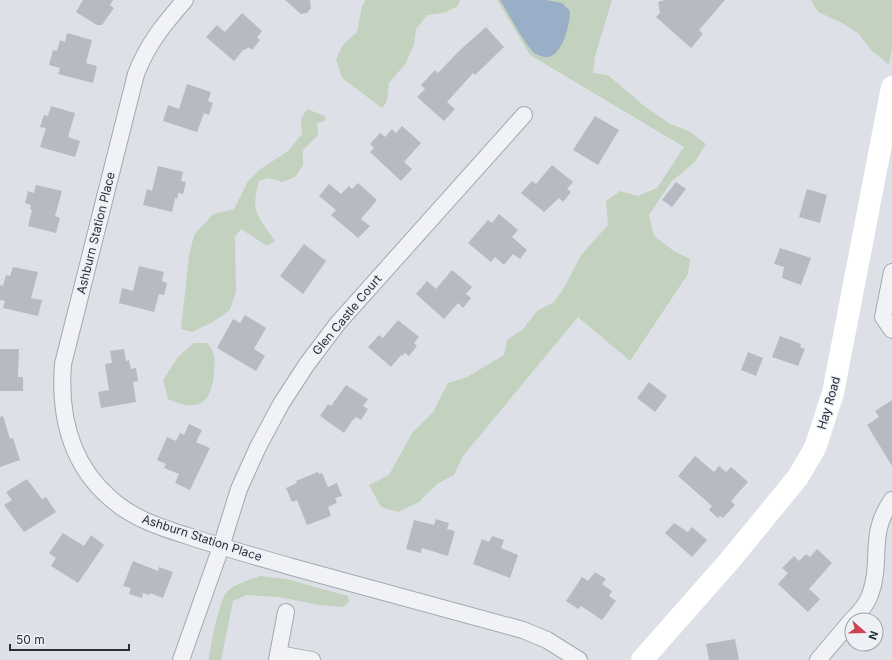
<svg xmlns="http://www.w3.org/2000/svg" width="892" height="660" font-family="Inter,sans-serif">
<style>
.green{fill:#c3d1bf}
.water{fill:#99aec7}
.building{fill:#b5bac3}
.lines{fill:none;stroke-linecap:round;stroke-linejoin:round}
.street-casing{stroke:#a3a8b1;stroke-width:18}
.street{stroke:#f0f2f5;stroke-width:16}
.secondary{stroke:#fff;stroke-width:22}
.labels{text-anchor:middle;stroke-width:3;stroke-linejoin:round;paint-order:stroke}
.street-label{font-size:12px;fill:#272f3d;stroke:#edf0f5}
</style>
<rect width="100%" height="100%" fill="#dde1e7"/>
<g class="green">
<polygon points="366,0 460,0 458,6 444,13 427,15 416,29 414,44 406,63 389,83 387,101 382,108 342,78 336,59 343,45 357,32 362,6"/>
<polygon points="497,0 612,0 595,56 593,73 608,75 643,105 670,124 689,131 706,144 694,163 672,181 649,215 654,236 674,251 690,259 688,274 630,361 578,317 463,456 454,475 437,484 419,502 398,512 381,507 369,485 389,475 412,433 433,412 448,383 467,377 504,355 507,340 523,329 537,311 554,302 564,288 581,255 608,225 606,201 620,191 638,196 657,188 684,147 530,55"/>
<polygon points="811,0 892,0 892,48 889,65 870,49 859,34 844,24 818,12"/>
<path d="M307 109 325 116V121L317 123 318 135 303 150V165L295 177 282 182 269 178 259 181C250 212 258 216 275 241L267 246 241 229 235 237 236 291 230 310 213 322 192 332 181 329 189 256 194 235 213 214 234 209 248 181 262 168 288 151 302 134 301 119Z"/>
<path d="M194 343H207C216 352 215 362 214 374 211 406 196 412 168 399L163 380 178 357Z"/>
<path d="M260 576 286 579 348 596 349 602 343 607 319 605 279 597 247 595 233 601 221 660H209C209 649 220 600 226 593 233 584 250 580 260 576Z"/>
</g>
<path class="water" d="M500 0H546L562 3 570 11C570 25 561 64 541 56 538 55 535 54 533 52 521 38 510 16 500 0Z"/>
<g class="building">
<polygon points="83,0 113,0 110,5 114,8 102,25 97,25 76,12"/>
<polygon points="285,0 310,0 311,8 307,13 301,14"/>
<polygon points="665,0 725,0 699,30 703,34 691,48 656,17 660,13 658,2"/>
<polygon points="242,13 262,31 257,37 260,40 252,50 248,47 245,50 244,49 234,61 206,37 217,25 225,32"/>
<polygon points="486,27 504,47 475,75 473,73 447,102 455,109 444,121 417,97 425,89 421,85 435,70 438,73 459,51"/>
<polygon points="67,33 92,40 86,63 97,66 93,83 58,74 60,68 49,65 53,50 57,51 60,40 65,42"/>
<polygon points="187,84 211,92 208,101 213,103 209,115 204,113 197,132 163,121 168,105 179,109"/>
<polygon points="51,106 75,113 68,137 80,141 75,157 40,147 46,128 40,127 44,115 48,116"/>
<polygon points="595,116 619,130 598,165 573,150"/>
<polygon points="402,126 421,143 404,162 412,169 401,181 370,152 374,148 370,144 380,133 385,137 392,129 396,133"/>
<polygon points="552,165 573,182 567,189 571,192 563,202 559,198 544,212 521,193 532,181 536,184"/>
<polygon points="158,166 183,172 181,181 186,182 183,194 178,193 177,199 175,198 172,212 143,205 147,189 152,191"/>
<polygon points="676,182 686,189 672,207 662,200"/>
<polygon points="358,183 377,200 361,219 370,226 358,238 331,215 336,210 319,196 329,184 341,194 349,186 352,189"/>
<polygon points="36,185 62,191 55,216 60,218 56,233 28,226 32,210 30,209 31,205 25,203 28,191 34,193"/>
<polygon points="807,189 827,195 820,223 799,217"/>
<polygon points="499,214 518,230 512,237 527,250 520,259 513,254 504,265 495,257 491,262 468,243 488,220 492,223"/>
<polygon points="304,244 326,261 303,294 280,276"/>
<polygon points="780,248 811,258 801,285 782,278 784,267 774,264"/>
<polygon points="139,266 164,272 162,281 167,283 164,295 159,294 154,312 119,303 122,288 133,291"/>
<polygon points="13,267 38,272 31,298 42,300 38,316 3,308 5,301 0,300 0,285 3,286 6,275 10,276"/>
<polygon points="452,270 472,287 466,294 471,298 463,308 458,303 444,319 416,294 427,281 436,289"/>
<polygon points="245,315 266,328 254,349 265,356 256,371 217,348 233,319 240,323"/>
<polygon points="398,320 419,337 414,343 417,346 409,356 405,353 402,356 401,355 391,367 368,347 379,335 383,338"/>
<polygon points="780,336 801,344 800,347 805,349 798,366 772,357"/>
<polygon points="0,349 19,349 18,377 23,377 23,391 0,391"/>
<polygon points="124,349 126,361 129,360 131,369 136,368 138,381 133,382 136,402 101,408 98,392 109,390 105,364 112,363 110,351"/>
<polygon points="748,352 763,358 756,376 741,370"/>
<polygon points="649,382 667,396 655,412 637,398"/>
<polygon points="346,385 368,399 363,406 368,409 361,420 356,417 352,421 344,433 320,416 328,404 331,406"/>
<polygon points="892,400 892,466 867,425 879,417 875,411"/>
<polygon points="3,416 10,439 13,438 20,460 0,467 0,417"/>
<polygon points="189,424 202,430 196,442 210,448 190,490 175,483 179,474 164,468 166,464 157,460 167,437 176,441 180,433 184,435"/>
<polygon points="695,456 714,472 719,466 726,472 731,467 748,482 731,501 735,505 723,518 720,516 718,518 709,510 712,506 678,476"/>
<polygon points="318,472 319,474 322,473 328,487 337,483 342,496 335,498 337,503 328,507 331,516 307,525 297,500 292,502 286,488 297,483 296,481"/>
<polygon points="27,479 42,499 46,497 56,512 24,532 4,505 12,500 6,492"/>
<polygon points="436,519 449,523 447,529 455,531 448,556 422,548 421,553 406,549 414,520 434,525"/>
<polygon points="674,523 688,532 692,527 707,540 692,557 665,533"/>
<polygon points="63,533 84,546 91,535 104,545 78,583 51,566 56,558 49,553"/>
<polygon points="492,536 504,540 501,548 518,555 510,578 473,564 482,539 489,542"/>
<polygon points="817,549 832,563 809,589 820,599 808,612 778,584 788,573 782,568 794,556 799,561 806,554 810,557"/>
<polygon points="133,561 158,571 159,567 173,572 163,598 150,593 149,595 143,593 142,598 129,594 131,588 123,586"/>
<polygon points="595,572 606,579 602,584 612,591 609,596 616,601 602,620 581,606 578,609 566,601 582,577 588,581"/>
<polygon points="735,639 739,660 709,660 706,644"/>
</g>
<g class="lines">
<g class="street-casing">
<g id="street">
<path d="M185 0C164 24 148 43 136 74L63 364C59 416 70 463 110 498 133 519 162 528 191 537 224 548 258 557 292 567 369 588 446 609 523 630L547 640 579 660"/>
<polyline points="892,272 883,317 892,330"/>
<path d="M852 620C859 613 867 604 870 595 883 560 867 535 892 500"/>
<polyline points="278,654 312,660"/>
<polyline points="181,660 221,547 239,489 258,447 281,404 307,364 338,323 524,115"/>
<polyline points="277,660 286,612"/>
<polyline points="818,660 852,620"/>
</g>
</g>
<use href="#street" class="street"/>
<polyline class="secondary" points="642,660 731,559 798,477 815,448 833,393 892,87"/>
</g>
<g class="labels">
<g class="street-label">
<text transform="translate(96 233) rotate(-76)" y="4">Ashburn Station Place</text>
<text transform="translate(347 315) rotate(-50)" y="4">Glen Castle Court</text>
<text transform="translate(829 403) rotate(-74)" y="4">Hay Road</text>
<text transform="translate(202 538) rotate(18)" y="4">Ashburn Station Place</text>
</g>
</g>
<g transform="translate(864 632) rotate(110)"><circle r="19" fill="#edf0f5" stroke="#9ea3ab"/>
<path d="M0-3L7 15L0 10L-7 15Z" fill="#cb4355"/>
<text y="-6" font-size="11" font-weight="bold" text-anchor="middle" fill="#272f3d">N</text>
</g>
<path d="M10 644v6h119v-6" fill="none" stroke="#272f3d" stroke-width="2"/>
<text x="16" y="644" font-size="12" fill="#272f3d" stroke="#edf0f5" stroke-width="3" paint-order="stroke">50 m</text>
</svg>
